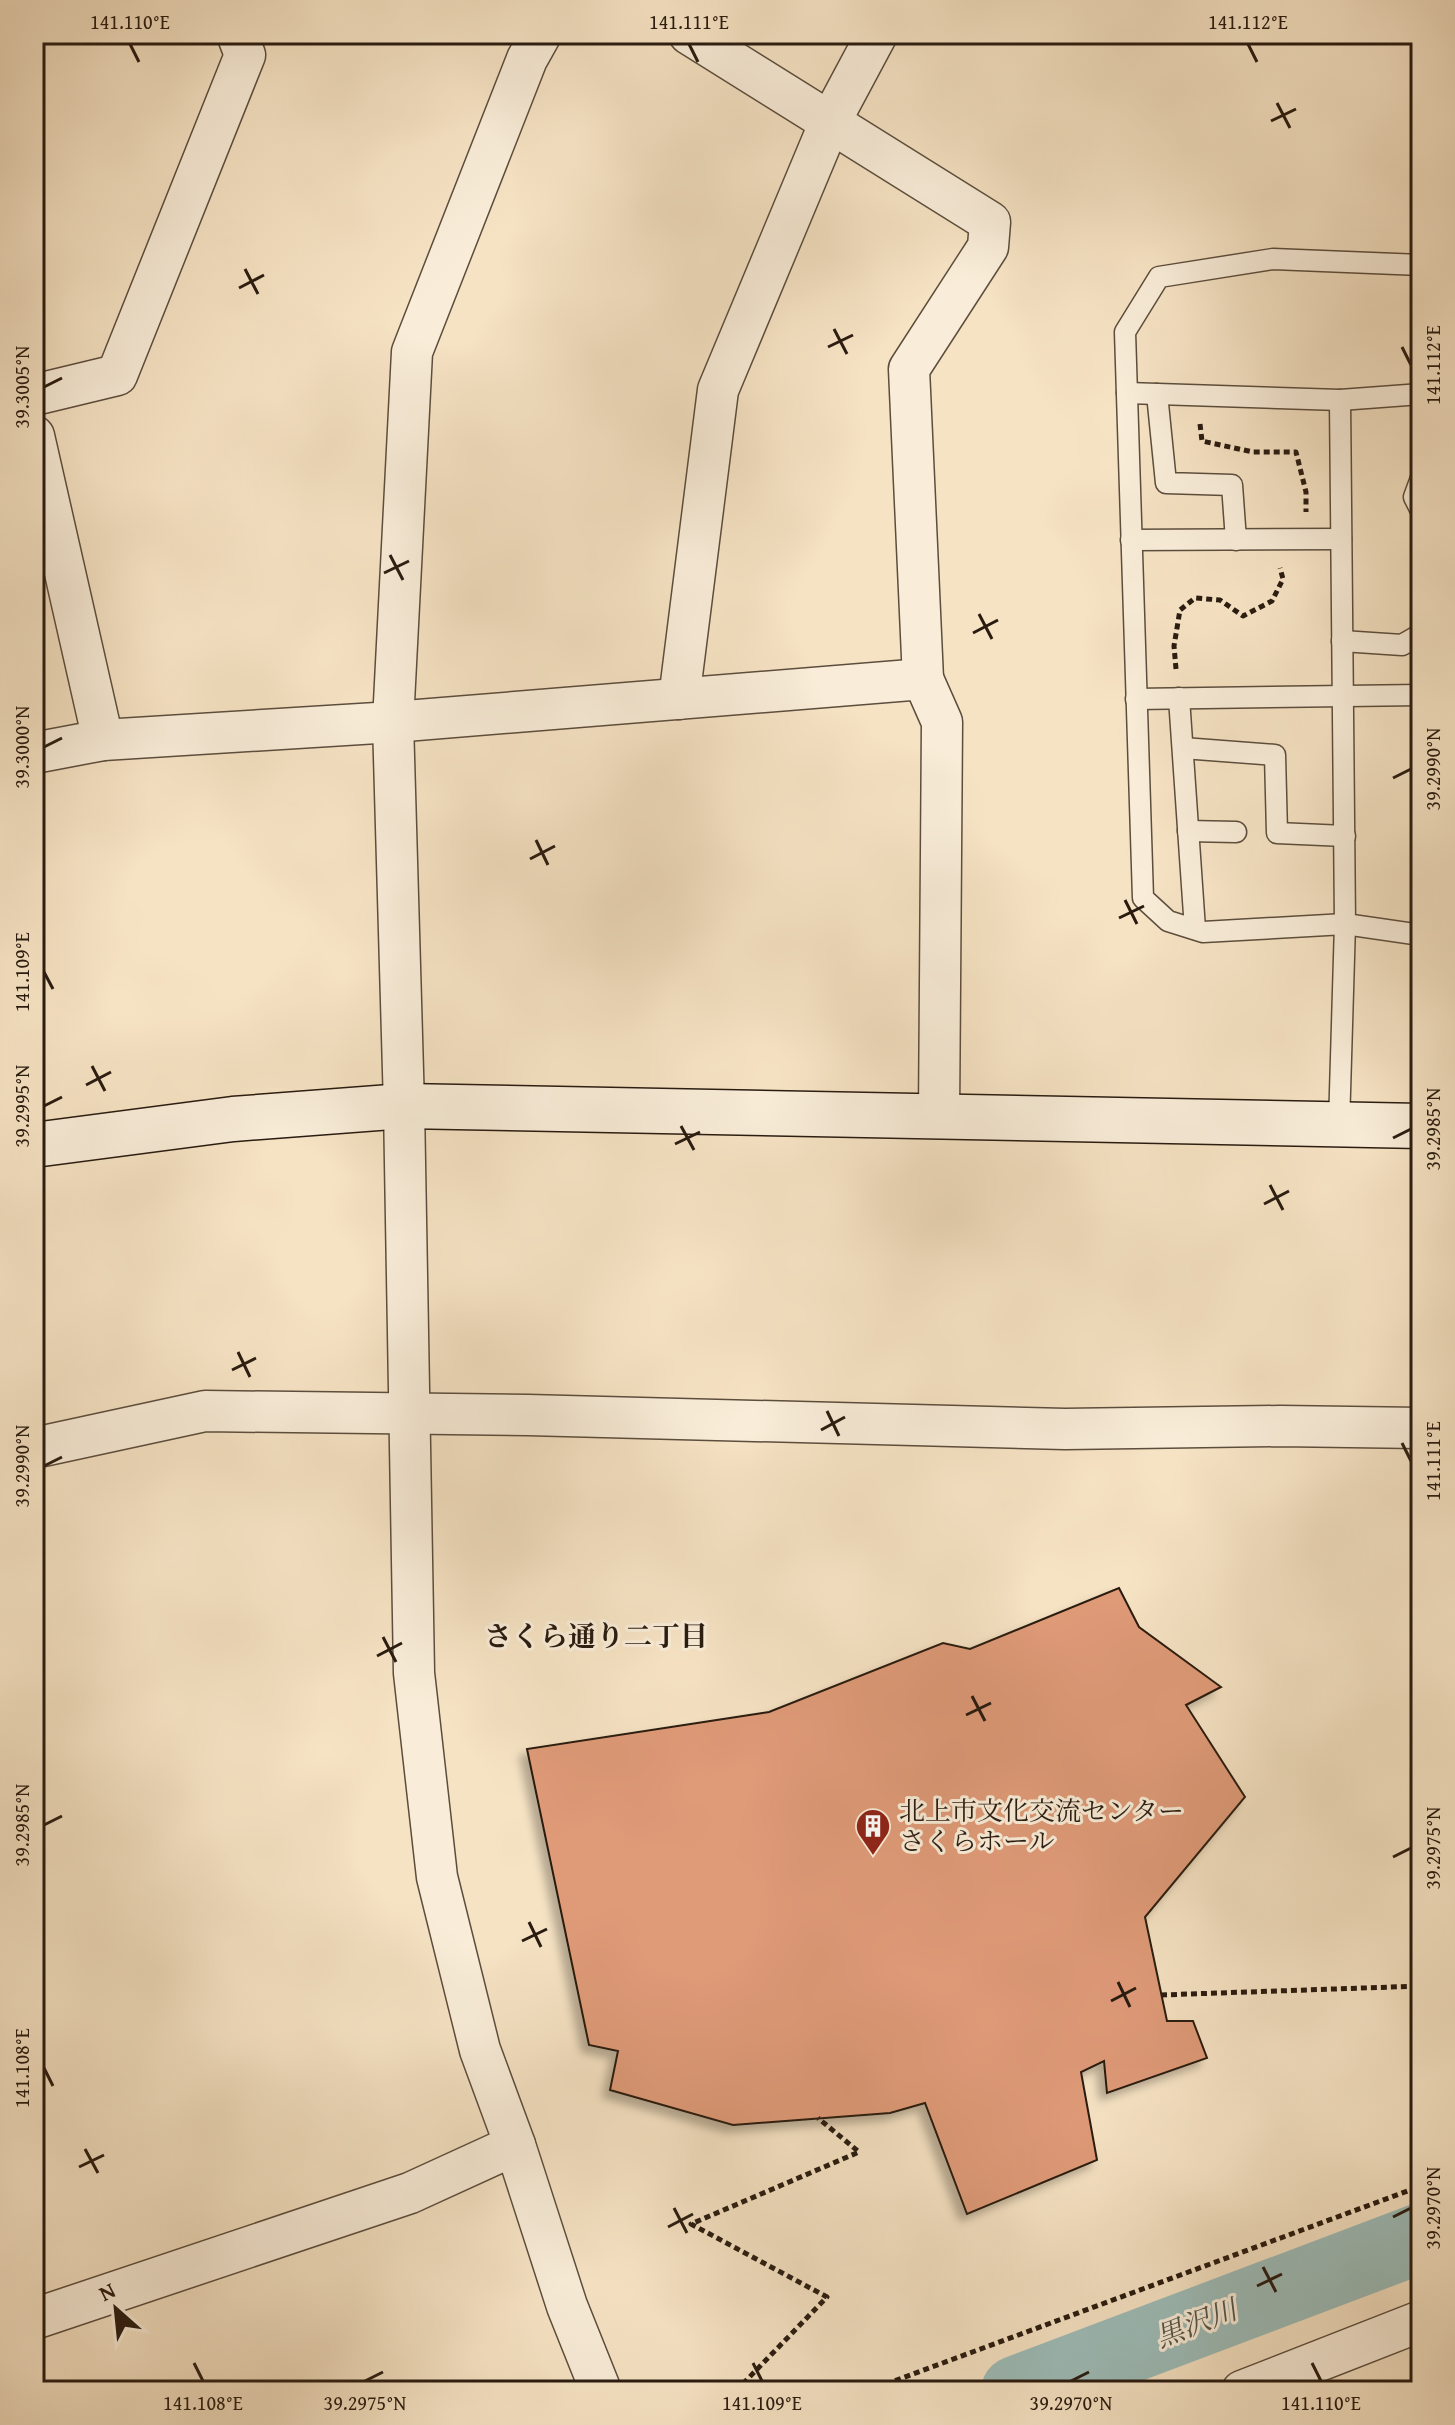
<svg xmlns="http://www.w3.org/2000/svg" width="1455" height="2425" font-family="'Gentium Book Plus','Noto Serif JP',serif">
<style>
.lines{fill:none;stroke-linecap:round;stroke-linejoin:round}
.river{stroke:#9dbdb9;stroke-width:70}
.building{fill:#df9a78;stroke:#291b10;stroke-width:2;filter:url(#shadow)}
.lane-casing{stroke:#5c4d3d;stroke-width:23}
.street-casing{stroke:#5c4d3d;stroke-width:43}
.secondary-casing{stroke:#291b10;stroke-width:47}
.path{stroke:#291b10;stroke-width:5;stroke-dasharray:6 4;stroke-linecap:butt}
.lane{stroke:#f9edd9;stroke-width:20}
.street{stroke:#f9edd9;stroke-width:40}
.secondary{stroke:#f9edd9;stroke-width:44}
.ticks{fill:none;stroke:#291b10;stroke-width:3}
.labels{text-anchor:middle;stroke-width:6;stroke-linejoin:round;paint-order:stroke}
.poi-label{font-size:26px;fill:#291b10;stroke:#f9edd9;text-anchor:start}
.neighbourhood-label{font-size:28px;font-weight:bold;fill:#291b10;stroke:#f9edd9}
.water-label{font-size:28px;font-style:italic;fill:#52544b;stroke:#f9edd9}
.neatline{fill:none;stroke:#291b10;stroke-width:3}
.ticks-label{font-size:20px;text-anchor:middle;fill:#291b10}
</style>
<defs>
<filter id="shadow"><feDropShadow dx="-7" dy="7" stdDeviation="4" flood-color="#0004"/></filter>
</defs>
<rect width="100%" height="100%" fill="#f6e3c4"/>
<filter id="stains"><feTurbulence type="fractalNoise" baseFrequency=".0025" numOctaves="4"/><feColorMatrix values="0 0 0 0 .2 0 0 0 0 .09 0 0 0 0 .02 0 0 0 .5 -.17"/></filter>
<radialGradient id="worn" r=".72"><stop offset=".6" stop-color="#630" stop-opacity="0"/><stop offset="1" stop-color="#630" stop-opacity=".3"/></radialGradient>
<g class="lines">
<polyline class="river" points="1016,2391 1421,2238"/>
</g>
<polygon class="building" points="1119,1588 1139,1627 1221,1687 1186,1705 1245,1797 1145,1917 1167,2021 1193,2021 1207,2058 1107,2093 1104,2061 1081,2072 1097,2160 967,2214 925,2103 890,2113 733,2125 610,2090 618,2051 589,2045 527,1749 769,1712 943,1643 970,1649"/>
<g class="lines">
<g class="lane-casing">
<g id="lane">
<polyline points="1421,265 1273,259 1159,277 1125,332 1143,898 1168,921 1203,932 1345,924 1421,935"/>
<polyline points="1127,393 1340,400 1421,394"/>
<polyline points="1157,394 1166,483 1232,485 1236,540"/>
<polyline points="1421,478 1414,497 1421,511"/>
<polyline points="1131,540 1341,539"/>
<polyline points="1342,641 1402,645 1421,634"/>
<polyline points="1179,698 1195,929"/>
<polyline points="1136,699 1421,695"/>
<polyline points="1183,748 1275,755 1277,833 1345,836"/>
<polyline points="1188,831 1236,832"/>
<polyline points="1339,1125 1345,924 1340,400"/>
</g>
</g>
<g class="street-casing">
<g id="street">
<polyline points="541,34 527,59 412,352 393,722 404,1106 414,1673 437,1877 480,2050 515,2145 567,2306 601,2391"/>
<polyline points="689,34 990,222 988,247 909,369 923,679"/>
<polyline points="34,395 117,375 245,55 237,34"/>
<polyline points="34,436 103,740"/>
<polyline points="679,699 718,390 830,122 877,34"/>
<polyline points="34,753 103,740 393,722 923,679 942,722 939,1117"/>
<polyline points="34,1448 205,1411 528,1415 1065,1429 1280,1426 1421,1428"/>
<polyline points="34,2319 410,2193 515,2145"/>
<polyline points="1242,2391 1421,2321"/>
</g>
</g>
<g class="secondary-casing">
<polyline id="secondary" points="34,1145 233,1119 404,1106 1421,1126"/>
</g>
<g class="path">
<polyline points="1200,424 1202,441 1253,452 1296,452 1306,492 1306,512"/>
<polyline points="1176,669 1174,646 1180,610 1195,598 1220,600 1243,616 1272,601 1283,579 1280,568"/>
<polyline points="1161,1995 1421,1986"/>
<polyline points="736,2391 827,2297 691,2224 859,2152 818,2118"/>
<polyline points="867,2391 1421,2186"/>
</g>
<use href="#lane" class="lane"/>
<use href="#street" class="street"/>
<use href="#secondary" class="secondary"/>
</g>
<path class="ticks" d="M130 44 139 62M689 44 698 62M1248 44 1257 62M1277 103 1290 128M1271 121 1296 109M245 269 258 294M239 288 264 275M834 329 847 354M828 347 853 335M1402 347 1411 365M44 387 62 378M390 555 403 580M384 573 409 561M979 614 992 639M973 633 998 620M44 747 62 738M1393 778 1411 769M536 840 548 865M530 859 555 846M1125 900 1137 924M1119 918 1144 906M44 972 53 989M92 1066 105 1091M86 1085 111 1072M44 1106 62 1097M681 1126 694 1150M1393 1138 1411 1129M675 1144 700 1132M1270 1185 1283 1210M1264 1204 1289 1191M238 1352 250 1377M232 1370 256 1358M827 1411 839 1436M821 1430 845 1417M1402 1443 1411 1461M44 1466 62 1457M383 1637 396 1662M377 1656 402 1643M972 1696 985 1721M966 1715 991 1703M44 1825 62 1816M1393 1857 1411 1848M529 1922 541 1947M522 1941 547 1929M1118 1982 1130 2007M1111 2001 1136 1988M44 2068 53 2086M85 2149 98 2173M79 2167 104 2155M674 2208 687 2233M1393 2217 1411 2208M668 2227 693 2214M1263 2267 1276 2292M1257 2286 1282 2274M194 2363 203 2381M753 2363 762 2381M1312 2363 1321 2381M365 2381 383 2372M1071 2381 1089 2372"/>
<defs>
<g id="building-pin" transform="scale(1.8)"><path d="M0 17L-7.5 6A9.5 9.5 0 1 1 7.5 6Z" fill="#8f2418" stroke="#f9edd9"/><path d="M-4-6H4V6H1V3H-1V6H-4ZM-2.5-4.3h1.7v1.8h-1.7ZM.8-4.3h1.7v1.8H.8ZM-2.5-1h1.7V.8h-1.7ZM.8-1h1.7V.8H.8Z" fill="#fff"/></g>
</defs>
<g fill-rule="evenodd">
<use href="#building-pin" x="873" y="1826"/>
</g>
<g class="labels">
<g class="poi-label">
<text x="899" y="1820">北上市文化交流センター<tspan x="899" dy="30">さくらホール</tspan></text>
</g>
<g class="neighbourhood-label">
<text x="596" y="1646">さくら通り二丁目</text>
</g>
<g class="water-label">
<text transform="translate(1196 2323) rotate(-21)" y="10">黒沢川</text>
</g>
</g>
<rect width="1455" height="2425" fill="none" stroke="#f6e3c4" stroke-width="88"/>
<g transform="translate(116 2309) rotate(333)" stroke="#f9edd9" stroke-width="6" paint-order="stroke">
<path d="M0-6L14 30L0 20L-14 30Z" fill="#291b10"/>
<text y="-12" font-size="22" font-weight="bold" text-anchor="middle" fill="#291b10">N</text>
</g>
<rect x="44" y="44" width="1367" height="2337" class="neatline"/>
<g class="ticks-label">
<text x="130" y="29">141.110°E</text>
<text x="689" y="29">141.111°E</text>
<text x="1248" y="29">141.112°E</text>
<text transform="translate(1433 365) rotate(-90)" y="7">141.112°E</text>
<text transform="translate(22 387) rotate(-90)" y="7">39.3005°N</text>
<text transform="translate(22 747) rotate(-90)" y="7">39.3000°N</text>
<text transform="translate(1433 769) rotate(-90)" y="7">39.2990°N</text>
<text transform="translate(22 972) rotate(-90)" y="7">141.109°E</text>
<text transform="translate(22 1106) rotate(-90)" y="7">39.2995°N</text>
<text transform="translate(1433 1129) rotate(-90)" y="7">39.2985°N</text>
<text transform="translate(1433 1461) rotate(-90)" y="7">141.111°E</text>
<text transform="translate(22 1466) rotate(-90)" y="7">39.2990°N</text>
<text transform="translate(22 1825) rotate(-90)" y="7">39.2985°N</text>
<text transform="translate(1433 1848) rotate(-90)" y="7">39.2975°N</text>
<text transform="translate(22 2068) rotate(-90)" y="7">141.108°E</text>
<text transform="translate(1433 2208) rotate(-90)" y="7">39.2970°N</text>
<text x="203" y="2410">141.108°E</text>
<text x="365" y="2410">39.2975°N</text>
<text x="762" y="2410">141.109°E</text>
<text x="1071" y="2410">39.2970°N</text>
<text x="1321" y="2410">141.110°E</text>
</g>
<rect width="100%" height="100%" filter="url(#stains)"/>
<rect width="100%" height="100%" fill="url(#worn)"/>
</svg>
